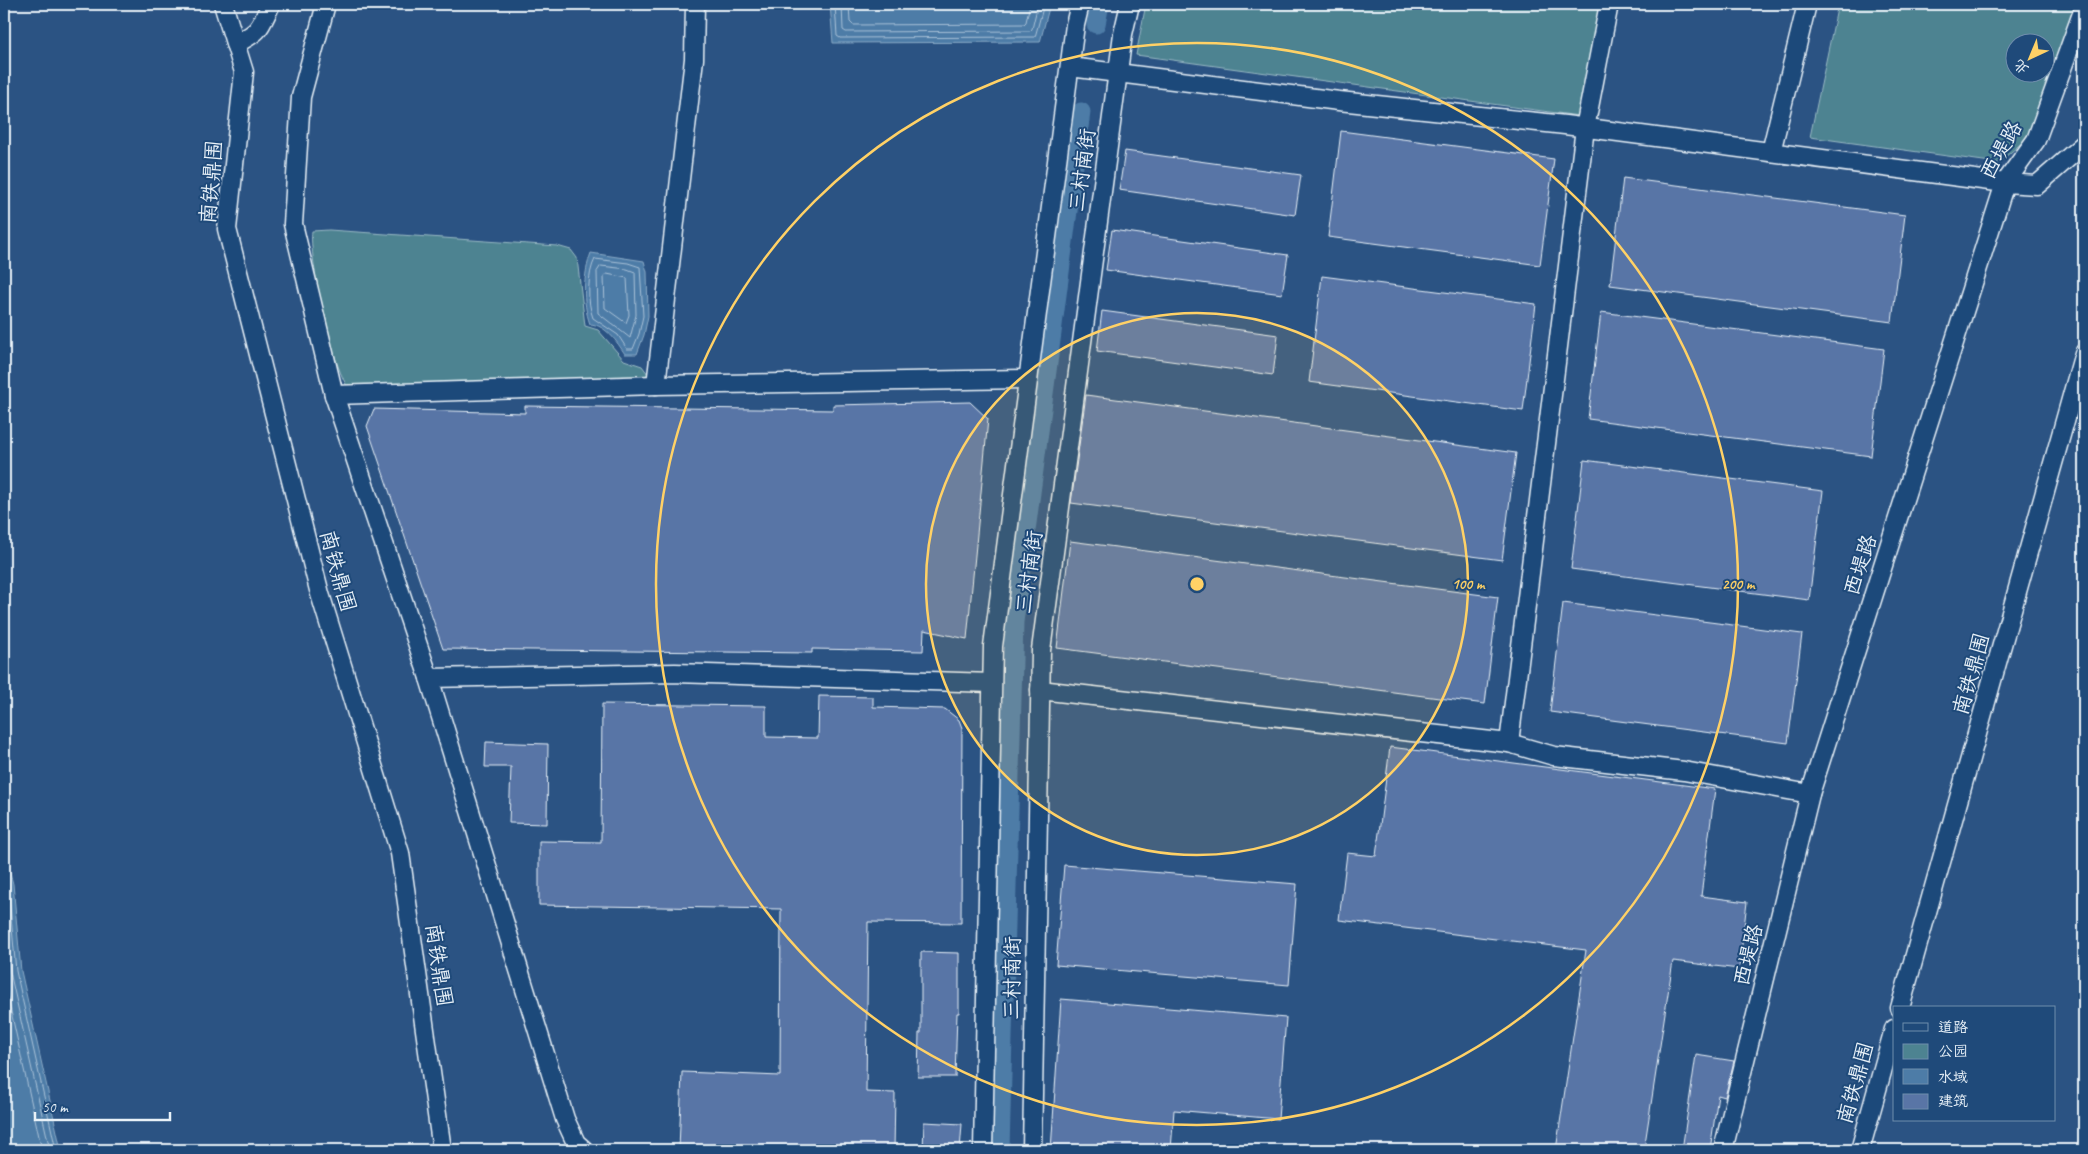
<svg xmlns="http://www.w3.org/2000/svg" width="2088" height="1154" font-family="Caveat,'LXGW WenKai TC',sans-serif">
<style>
.green{fill:#4d8391;stroke:#9abac4;fill-rule:evenodd}
.water{fill:#4d7ca7;stroke:#8babc7}
.lines{fill:none;stroke-linecap:round;stroke-linejoin:round}
.shore{stroke:#aac2d8;stroke-width:1}
.canal{stroke:#4d7ca7;stroke-width:19}
.building{fill:#5975a6;stroke:#e8f1f8}
.minor-casing{stroke:#e8f1f8;stroke-width:21}
.minor{stroke:#1f4a7a;stroke-width:18}
.ring{fill:none;stroke:#ffd166;stroke-width:2.5}
.labels{text-anchor:middle;stroke-width:4;stroke-linejoin:round;paint-order:stroke}
.street-label{font-size:21px;fill:#e8f1f8;stroke:#1f4a7a}
.centre{fill:#ffd166;stroke:#1f4a7a;stroke-width:2.5}
.ring-label{font-size:15px;text-anchor:middle;font-weight:bold;fill:#ffd166;stroke:#1f4a7a;stroke-width:4;stroke-linejoin:round;paint-order:stroke}
</style>
<rect width="100%" height="100%" fill="#2b5383"/>
<filter id="ink" filterUnits="userSpaceOnUse"><feTurbulence type="fractalNoise" baseFrequency=".02" numOctaves="2"/><feDisplacementMap in="SourceGraphic" scale="10" xChannelSelector="R" yChannelSelector="G"/><feConvolveMatrix kernelMatrix="1 2 1 2 8 2 1 2 1" color-interpolation-filters="sRGB"/></filter>
<g filter="url(#ink)">
<g class="green">
<polygon points="1146,4 1600,4 1579,116 1136,55"/>
<path d="M1838 4H2077L2030 136 1998 163 1810 137ZM2016 42H2046V72H2016Z"/>
<path d="M329 230 557 246 571 250 577 258 585 326 598 330 624 360 642 366 651 378 348 387C333 369 308 255 312 231Z"/>
</g>
<g class="water">
<polygon points="830,4 1050,4 1040,42 833,43"/>
<path d="M591 253 644 261 647 272 648 316 644 335 637 354H625C617 342 606 325 590 324 582 302 583 275 591 253Z"/>
<polygon points="4,849 13,884 21,971 61,1150 4,1150"/>
</g>
<g class="lines">
<g class="shore">
<polyline points="835,4 837,36 840,38 1035,37 1044,4"/>
<polyline points="842,4 843,30 846,32 1030,31 1032,29 1038,4"/>
<polyline points="849,4 850,22 853,25 1024,24 1026,22 1030,4"/>
<path d="M595 259 628 263 640 267 643 316 639 334 633 349H627L618 335 593 318C587 302 587 274 595 259Z"/>
<polygon points="601,266 627,269 635,272 636,315 630,338 598,313 597,272"/>
<polygon points="607,274 627,278 629,315 626,323 605,308 604,276"/>
<polyline points="4,870 8,885 16,971 56,1150"/>
<polyline points="4,910 10,972 50,1150"/>
<polyline points="4,980 42,1150"/>
</g>
<g class="canal">
<polyline points="1096,24 1100,4"/>
<polyline points="1000,1150 1014,622 1081,112"/>
</g>
</g>
<g class="building">
<polygon points="1341,131 1554,159 1540,265 1328,237"/>
<polygon points="1125,151 1301,175 1295,215 1119,190"/>
<polygon points="1623,178 1905,215 1892,322 1610,285"/>
<polygon points="1112,230 1288,255 1282,294 1106,270"/>
<polygon points="1322,276 1536,304 1523,411 1309,382"/>
<polygon points="1102,311 1278,335 1273,375 1097,351"/>
<polygon points="1601,312 1884,349 1871,456 1588,419"/>
<polygon points="1086,395 1516,453 1502,560 1071,503"/>
<polygon points="970,402 988,419 967,639 924,630 923,651 812,649 812,653 443,649 367,426 374,409 525,413 525,406 833,410 833,405"/>
<polygon points="1584,460 1823,491 1809,600 1571,569"/>
<polygon points="1070,541 1498,597 1485,704 1057,648"/>
<polygon points="1563,603 1802,634 1788,743 1550,712"/>
<polygon points="819,696 873,697 873,707 945,709 959,720 962,728 961,923 868,922 866,1092 895,1093 894,1150 679,1150 682,1072 780,1076 781,909 539,905 539,841 601,842 602,704 766,706 766,737 818,738"/>
<polygon points="486,742 548,744 547,824 509,823 511,767 485,767"/>
<polygon points="1390,747 1715,789 1701,896 1747,902 1739,969 1673,961 1644,1150 1556,1150 1586,950 1339,920 1347,853 1376,856"/>
<polygon points="1064,865 1297,884 1289,985 1056,965"/>
<polygon points="921,952 959,953 959,1013 957,1013 955,1077 918,1077 919,1033 921,1033"/>
<polygon points="1061,999 1286,1018 1278,1119 1174,1110 1171,1150 1051,1150"/>
<polygon points="1696,1055 1734,1061 1725,1097 1718,1095 1710,1150 1682,1150"/>
<polygon points="924,1122 962,1124 960,1150 923,1150"/>
</g>
<g class="lines">
<g class="minor-casing">
<g id="minor">
<polyline points="223,4 244,72 227,229 320,594 400,853 442,1150"/>
<polyline points="326,4 301,97 293,224 334,395 429,678 565,1119 576,1143 584,1150"/>
<path d="M235 44C261 31 259 29 271 4"/>
<polyline points="1070,67 1339,101 1565,125 2005,183 2037,185 2084,144"/>
<polyline points="1771,152 1807,4"/>
<polyline points="656,385 694,59 695,4"/>
<polyline points="334,395 656,385 1028,379"/>
<polyline points="429,678 675,673 992,683"/>
<polyline points="1040,690 1509,743 1554,756 1684,771 1810,794"/>
<polyline points="1509,743 1585,128 1609,4"/>
<polyline points="1900,1008 2084,353"/>
<polyline points="983,1150 993,646 1075,25 1080,4"/>
<polyline points="1032,1150 1041,650 1123,34 1130,4"/>
<polyline points="1723,1150 1810,794 2005,183 2036,140 2084,8"/>
<polyline points="1860,1150 1894,1029"/>
</g>
</g>
<use href="#minor" class="minor"/>
</g>
</g>
<circle cx="1197" cy="584" r="271" fill="#ffd166" fill-opacity=".12"/>
<g class="ring">
<circle cx="1197" cy="584" r="271"/>
<circle cx="1197" cy="584" r="541"/>
</g>
<g class="labels">
<g class="street-label">
<text transform="translate(2001 150) rotate(-61)" y="7">西堤路</text>
<text transform="translate(1082 170) rotate(-82)" y="7">三村南街</text>
<text transform="translate(211 182) rotate(-85)" y="7">南铁鼎围</text>
<text transform="translate(1860 565) rotate(-72)" y="7">西堤路</text>
<text transform="translate(338 571) rotate(75)" y="7">南铁鼎围</text>
<text transform="translate(1029 572) rotate(-82)" y="7">三村南街</text>
<text transform="translate(1971 674) rotate(-74)" y="7">南铁鼎围</text>
<text transform="translate(1748 955) rotate(-76)" y="7">西堤路</text>
<text transform="translate(439 965) rotate(82)" y="7">南铁鼎围</text>
<text transform="translate(1012 978) rotate(-89)" y="7">三村南街</text>
<text transform="translate(1855 1083) rotate(-74)" y="7">南铁鼎围</text>
</g>
</g>
<circle cx="1197" cy="584" r="8" class="centre"/>
<g class="ring-label">
<text x="1468" y="589">100 m</text>
<text x="1738" y="589">200 m</text>
</g>
<rect width="2088" height="1154" fill="none" stroke="#1f4a7a" stroke-width="20"/>
<rect x="10" y="10" width="2068" height="1134" fill="none" stroke="#e8f1f8" stroke-width="2" filter="url(#ink)"/>
<rect x="1893" y="1006" width="162" height="115" fill="#1f4a7a" stroke="#6f8dac"/>
<rect x="1903" y="1023" width="25" height="8" fill="#1f4a7a" stroke="#6f8dac"/>
<text x="1938" y="1032" font-size="15" fill="#e8f1f8">道路</text>
<rect x="1903" y="1044" width="25" height="15" fill="#4d8391" stroke="#6f8dac"/>
<text x="1938" y="1056" font-size="15" fill="#e8f1f8">公园</text>
<rect x="1903" y="1069" width="25" height="15" fill="#4d7ca7" stroke="#6f8dac"/>
<text x="1938" y="1082" font-size="15" fill="#e8f1f8">水域</text>
<rect x="1903" y="1094" width="25" height="15" fill="#5975a6" stroke="#6f8dac"/>
<text x="1938" y="1106" font-size="15" fill="#e8f1f8">建筑</text>
<g transform="translate(2030 58) rotate(224)"><circle r="24" fill="#1f4a7a" stroke="#6f8dac"/>
<path d="M0-4L9 19L0 12L-9 19Z" fill="#ffd166"/>
<text y="-8" font-size="14" font-weight="bold" text-anchor="middle" fill="#e8f1f8">北</text>
</g>
<path d="M35 1112v8h135v-8" fill="none" stroke="#e8f1f8" stroke-width="2.5"/>
<text x="42" y="1112" font-size="15" fill="#e8f1f8" stroke="#1f4a7a" stroke-width="4" paint-order="stroke">50 m</text>
</svg>
